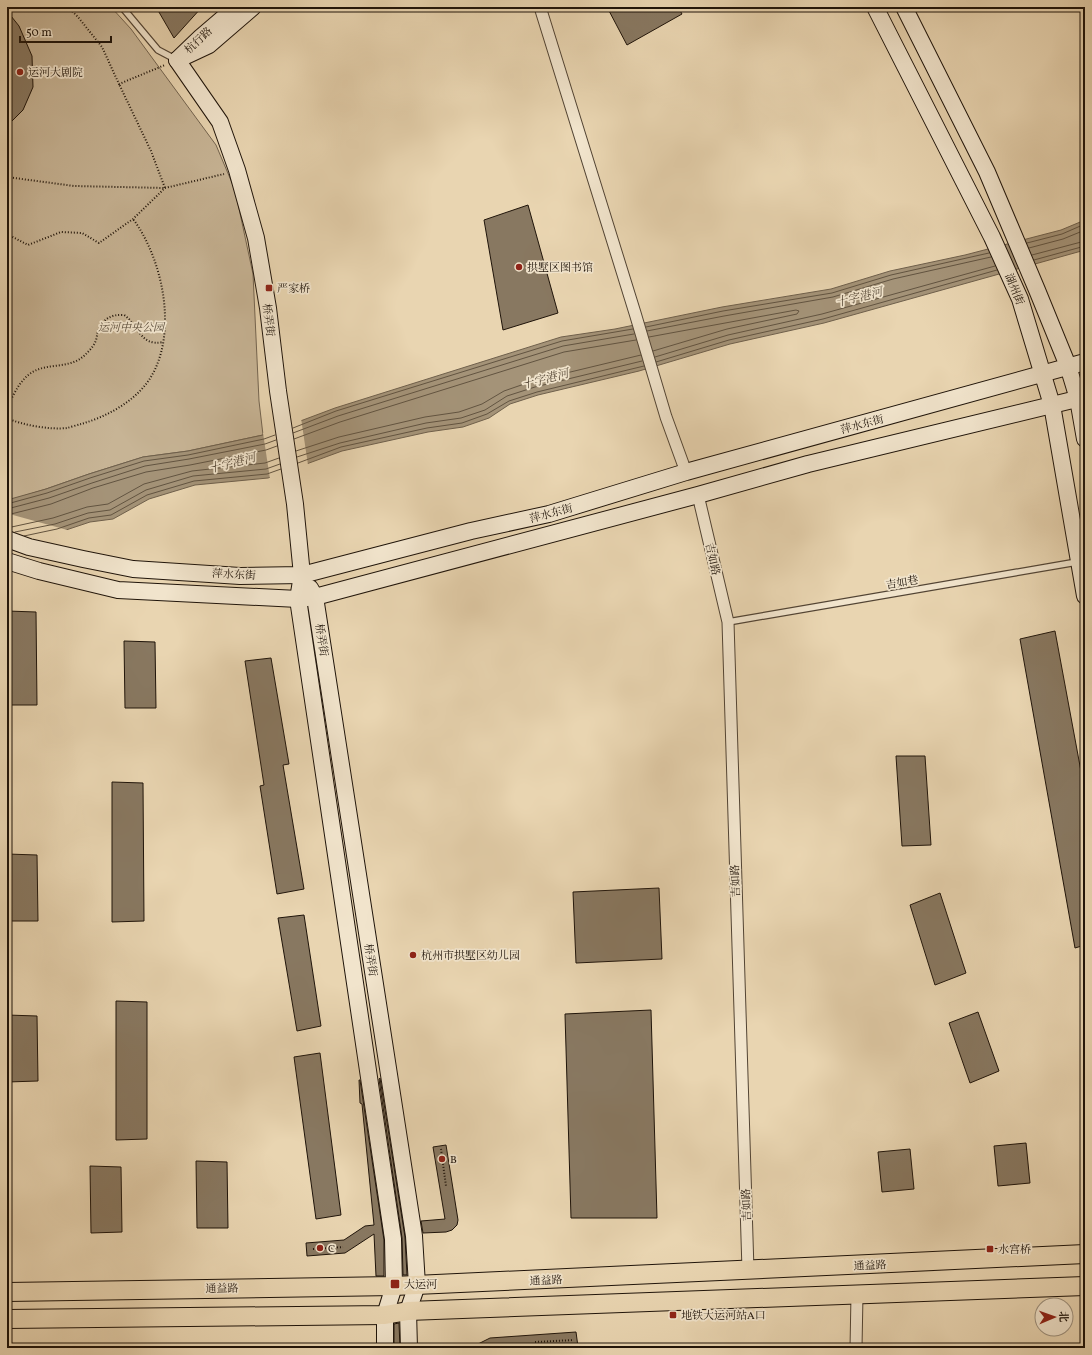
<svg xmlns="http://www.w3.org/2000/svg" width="1092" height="1355" font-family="Vollkorn,'Noto Serif SC',serif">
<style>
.green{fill:#c7b495;stroke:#736450}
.water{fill:#a49378;stroke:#6f604c}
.pier{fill:#e9d5b1}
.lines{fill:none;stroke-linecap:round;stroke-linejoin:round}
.shore{stroke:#625441;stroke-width:1}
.building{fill:#887861;stroke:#1f140a}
.lane-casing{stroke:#524434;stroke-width:8}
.street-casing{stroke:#524434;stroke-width:13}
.secondary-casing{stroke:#1f140a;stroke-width:18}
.primary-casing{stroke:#1f140a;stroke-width:20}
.path{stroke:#1f140a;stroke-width:2;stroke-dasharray:1 2;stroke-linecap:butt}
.lane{stroke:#f1e4cc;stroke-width:5.5}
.street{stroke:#f1e4cc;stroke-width:11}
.secondary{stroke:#f1e4cc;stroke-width:16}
.primary{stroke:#e9d5b1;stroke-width:18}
.poi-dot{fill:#8f2418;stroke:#f1e4cc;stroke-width:1.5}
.labels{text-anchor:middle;stroke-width:3.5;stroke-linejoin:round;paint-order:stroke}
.street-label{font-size:11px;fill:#1f140a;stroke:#f1e4cc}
.poi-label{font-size:11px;fill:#1f140a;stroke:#f1e4cc;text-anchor:start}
.park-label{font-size:11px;font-style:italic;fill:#5a4c3b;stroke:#f1e4cc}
.water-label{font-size:12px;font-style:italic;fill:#5b4d3b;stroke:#f1e4cc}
</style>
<rect width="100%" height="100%" fill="#e9d5b1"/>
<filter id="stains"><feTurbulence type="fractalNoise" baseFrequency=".005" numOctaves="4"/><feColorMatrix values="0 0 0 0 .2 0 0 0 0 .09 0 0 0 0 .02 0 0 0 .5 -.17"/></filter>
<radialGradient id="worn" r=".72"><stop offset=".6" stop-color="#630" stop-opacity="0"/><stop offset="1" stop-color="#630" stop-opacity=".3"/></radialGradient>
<polygon class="green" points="7,7 111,7 131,29 216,145 235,190 253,274 259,401 263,435 188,451 143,457 89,474 46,489 7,501"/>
<polygon class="water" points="1085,220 1085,250 824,323 730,344 639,371 538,395 510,404 489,418 463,427 428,432 342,451 268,478 195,485 149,499 113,519 90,522 57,533 7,543 7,500 46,489 89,474 143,457 188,451 263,435 335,408 561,337 615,329 722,307 831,289 890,271 965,255 1061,230"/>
<g class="pier">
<polygon points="301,418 308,465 270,479 263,433"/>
<polygon points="7,513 13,515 71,531 58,535 7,545"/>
</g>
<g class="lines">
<g class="shore">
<polyline points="1027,243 1062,234 1085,224"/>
<polyline points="1029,248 1063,239 1085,230"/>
<polyline points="1032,255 1085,241"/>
<polyline points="1034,260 1085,246"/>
<polyline points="646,327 723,311 832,293 891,275 989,253"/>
<polyline points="647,331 724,316 833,297 893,279 991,257"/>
<polyline points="649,337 796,310 799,311 797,314 727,329 653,351"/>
<polyline points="655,357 728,335 822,314 995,266"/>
<polyline points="656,362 729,340 823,319 997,270"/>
<polyline points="293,428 336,411 562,341 633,329"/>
<polyline points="293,433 338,416 563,346 634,334"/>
<polyline points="294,439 340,422 564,352 636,340"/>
<polyline points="296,451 339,437 425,417 459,412 482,404 504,391 533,381 641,355"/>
<polyline points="297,457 340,443 426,423 461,418 485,410 507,396 535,387 642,361"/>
<polyline points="298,463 341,447 427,428 462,423 487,414 509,401 537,392 644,366"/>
<polyline points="7,504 47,493 90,478 144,461 188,455 264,439 275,435"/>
<polyline points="7,509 49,498 92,483 145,466 189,459 265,444 276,440"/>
<polyline points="7,515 51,504 93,488 146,472 190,465 266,450 277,446"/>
<polyline points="7,528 53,518 87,507 108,504 144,484 192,471 265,463 279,458"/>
<polyline points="15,532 55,524 88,513 110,510 146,490 193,476 266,469 280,464"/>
<polyline points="24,536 57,529 89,518 111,515 147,495 194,481 267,474 281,469"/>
</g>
</g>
<g class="building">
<polygon points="156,7 202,7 174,38"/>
<polygon points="607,7 678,7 682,14 627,45"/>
<polygon points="7,11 19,26 32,56 33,87 23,110 7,126"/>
<polygon points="528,205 558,313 503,330 484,220"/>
<polygon points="7,611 36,612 37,705 7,705"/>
<polygon points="1055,631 1085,793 1085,945 1075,948 1020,639"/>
<polygon points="124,641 155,642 156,708 125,708"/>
<polygon points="271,658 289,764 283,765 304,889 277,894 260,786 264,785 245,661"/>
<polygon points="896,756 925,756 931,845 902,846"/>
<polygon points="112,782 143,783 144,921 112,922"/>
<polygon points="7,854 37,855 38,921 7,921"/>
<polygon points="659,888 662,959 576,963 573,892"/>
<polygon points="940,893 966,973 935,985 910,905"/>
<polygon points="304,915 321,1026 297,1031 278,918"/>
<polygon points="116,1001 147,1002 147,1139 116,1140"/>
<polygon points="651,1010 657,1218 571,1218 565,1014"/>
<polygon points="978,1012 999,1071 970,1083 949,1023"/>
<polygon points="7,1015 37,1016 38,1081 7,1082"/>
<polygon points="320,1053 341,1215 316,1219 294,1057"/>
<polygon points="380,1078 405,1237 407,1275 403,1275 402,1238 379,1079"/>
<polygon points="359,1080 360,1080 384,1240 384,1276 376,1276 374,1234 345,1253 307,1256 306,1243 344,1240 365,1226 374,1225 362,1104 360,1103"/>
<polygon points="1026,1143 1030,1183 998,1186 994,1146"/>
<polygon points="446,1145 458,1220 457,1225 452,1230 446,1232 423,1233 421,1221 445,1219 433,1147"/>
<polygon points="910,1149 914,1189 882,1192 878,1152"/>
<polygon points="196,1161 227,1162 228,1228 197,1228"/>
<polygon points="90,1166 121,1167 122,1232 91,1233"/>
<polygon points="399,1323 400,1348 394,1348 394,1324"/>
<polygon points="576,1332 578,1347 470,1348 490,1338"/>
</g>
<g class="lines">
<g class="lane-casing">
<g id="lane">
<polyline points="122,7 158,50 177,60"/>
<polyline points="728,622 1077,562"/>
</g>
</g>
<g class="street-casing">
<g id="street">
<polyline points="540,7 635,313 666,417 686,472"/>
<polyline points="698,495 728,622 748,1270"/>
<polyline points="856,1348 857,1295"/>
</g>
</g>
<g class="secondary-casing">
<g id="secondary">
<polyline points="236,7 201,37 177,60 209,45 253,7"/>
<polyline points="875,7 992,237 1020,299 1052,405 1085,596"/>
<polyline points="904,7 987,172 1037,290 1068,366 1078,399 1085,439"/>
<polyline points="177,60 220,122 237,170 256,238 268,308 278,391 295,504 302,575 298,599 393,1239 394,1286 385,1315 385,1348"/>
<polyline points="7,539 29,547 83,559 133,569 240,576 302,575 471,531 549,514 686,472 1085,362"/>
<polyline points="7,561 39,571 118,590 298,599 315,597 698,495 808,464 1085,397"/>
<polyline points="310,588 315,597 414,1236 417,1285 408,1311 409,1348"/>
</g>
</g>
<g class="primary-casing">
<g id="primary">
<polyline points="7,1292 394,1286 1085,1254"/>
<polyline points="7,1319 385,1315 408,1311 1085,1286"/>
</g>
</g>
<g class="path">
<polyline points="68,7 78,17 102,47 119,84 165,65"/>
<polyline points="7,177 74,186 165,188 151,151 119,84"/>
<polyline points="7,234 28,245 61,232 82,233 99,243 133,219 165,188 224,174"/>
<path d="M7 408C13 396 19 381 31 373 47 362 69 370 85 355 89 351 94 346 96 340 97 337 97 334 98 331 103 319 111 314 124 315 139 325 140 347 163 342"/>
<path d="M7 418C21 425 51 430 67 428 71 427 77 425 81 424 106 417 134 402 149 380 179 335 163 259 133 219"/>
<polyline points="441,1149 446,1186"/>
<polyline points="313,1249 343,1247"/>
<polyline points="535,1342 574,1340"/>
</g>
<use href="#lane" class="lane"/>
<use href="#street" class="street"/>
<use href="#secondary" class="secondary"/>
<use href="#primary" class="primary"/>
</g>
<g class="poi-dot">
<circle cx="20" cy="72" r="4"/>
<circle cx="519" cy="267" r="4"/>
<rect x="265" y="284" width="8" height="8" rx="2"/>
<circle cx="413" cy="955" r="4"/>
<circle cx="442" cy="1159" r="4"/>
<circle cx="320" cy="1248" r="4"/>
<rect x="986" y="1245" width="8" height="8" rx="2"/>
<rect x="390" y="1279" width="10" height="10" rx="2"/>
<rect x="669" y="1311" width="8" height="8" rx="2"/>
</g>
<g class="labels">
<g class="street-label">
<text transform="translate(198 40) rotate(-43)" y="4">杭行路</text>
<text transform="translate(1015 289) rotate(68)" y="4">湖州街</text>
<text transform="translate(269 320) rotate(83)" y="4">桥弄街</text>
<text transform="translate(862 424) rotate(-15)" y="4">萍水东街</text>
<text transform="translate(551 513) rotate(-15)" y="4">萍水东街</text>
<text transform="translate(713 559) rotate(77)" y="4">吉如路</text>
<text transform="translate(234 574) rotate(3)" y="4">萍水东街</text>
<text transform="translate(902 582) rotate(-10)" y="4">吉如巷</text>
<text transform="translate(322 640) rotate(81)" y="4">桥弄街</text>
<text transform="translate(735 881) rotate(-92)" y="4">吉如路</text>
<text transform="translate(371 960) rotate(81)" y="4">桥弄街</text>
<text transform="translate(746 1205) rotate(-92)" y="4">吉如路</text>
<text transform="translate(870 1265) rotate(-3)" y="4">通益路</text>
<text transform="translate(546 1280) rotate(-3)" y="4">通益路</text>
<text transform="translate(222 1288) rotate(-1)" y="4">通益路</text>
</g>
<g class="poi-label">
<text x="28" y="76">运河大剧院</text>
<text x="527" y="271">拱墅区图书馆</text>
<text x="277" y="292">严家桥</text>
<text x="421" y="959">杭州市拱墅区幼儿园</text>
<text x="450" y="1163">B</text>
<text x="328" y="1252">C</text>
<text x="998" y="1253">水宫桥</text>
<text x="404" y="1288">大运河</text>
<text x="681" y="1319">地铁大运河站A口</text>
</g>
<g class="park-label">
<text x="131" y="331">运河中央公园</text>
</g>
<g class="water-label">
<text transform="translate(859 297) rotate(-14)" y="4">十字港河</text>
<text transform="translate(545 379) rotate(-15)" y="4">十字港河</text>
<text transform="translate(232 463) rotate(-15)" y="4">十字港河</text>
</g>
</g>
<rect width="1092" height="1355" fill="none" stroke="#e9d5b1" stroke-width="24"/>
<rect x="8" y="8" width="1076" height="1339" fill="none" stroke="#1f140a" stroke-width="2"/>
<rect x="12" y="12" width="1068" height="1331" fill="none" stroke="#1f140a"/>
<g transform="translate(1054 1317) rotate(88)"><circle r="19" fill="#f1e4cc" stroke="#9d917e"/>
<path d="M0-3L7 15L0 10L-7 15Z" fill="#8f2418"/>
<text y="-6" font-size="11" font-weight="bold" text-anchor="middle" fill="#1f140a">北</text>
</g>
<path d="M20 36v6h91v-6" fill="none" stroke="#1f140a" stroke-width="2"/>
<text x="26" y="36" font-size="12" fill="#1f140a" stroke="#f1e4cc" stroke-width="3" paint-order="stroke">50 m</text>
<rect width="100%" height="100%" filter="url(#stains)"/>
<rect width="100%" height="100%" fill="url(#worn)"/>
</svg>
